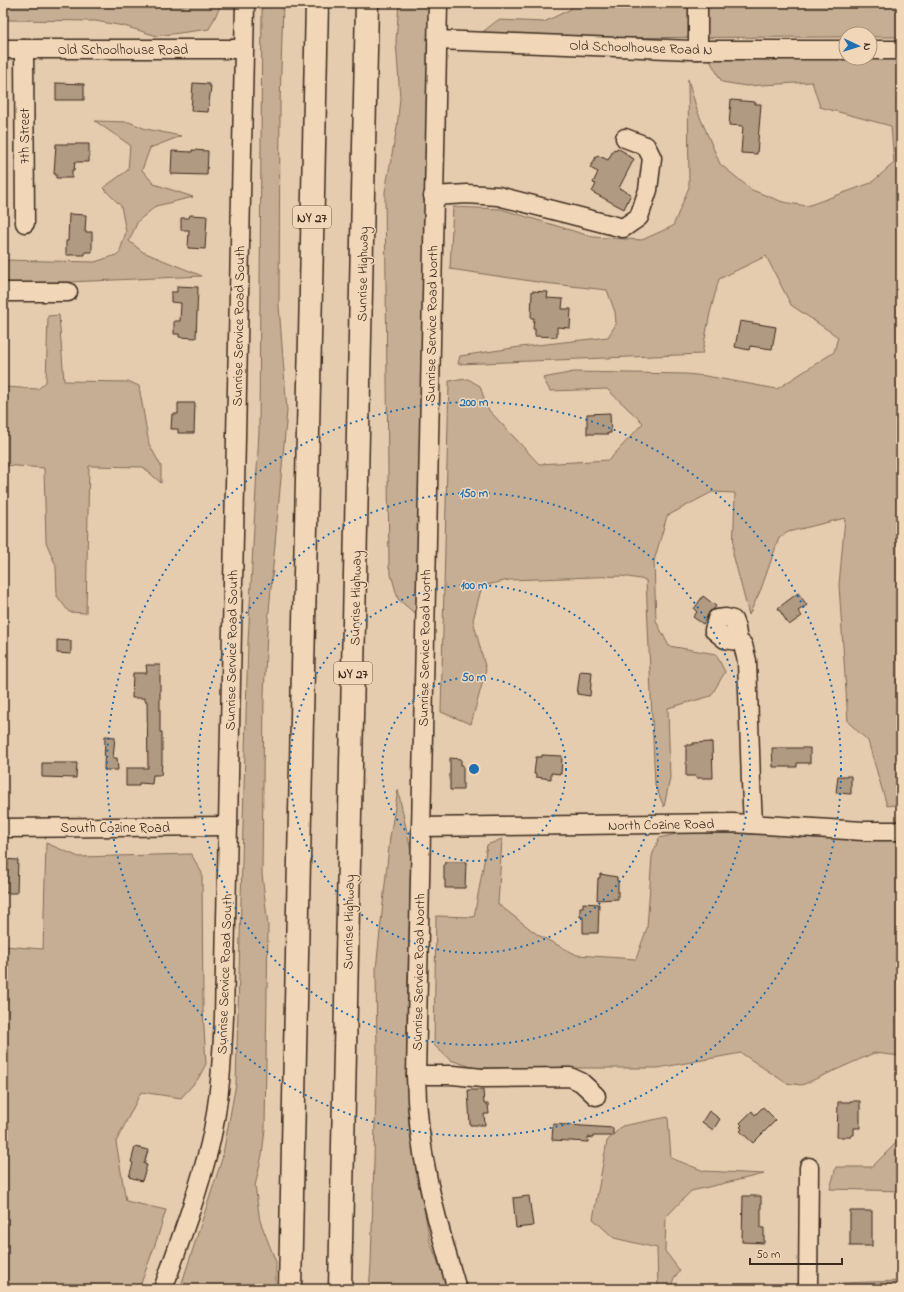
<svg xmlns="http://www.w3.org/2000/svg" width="904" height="1292" font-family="'Indie Flower',sans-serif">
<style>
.green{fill:#c6ae94;stroke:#806c59}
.building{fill:#b19a82;stroke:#3b2a1e}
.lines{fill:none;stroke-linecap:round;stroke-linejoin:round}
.minor-casing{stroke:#3b2a1e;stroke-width:21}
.highway-casing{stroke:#3b2a1e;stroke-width:25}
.minor{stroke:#f1d7b8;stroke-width:18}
.highway{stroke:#f1d7b8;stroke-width:22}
.ring{fill:none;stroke:#1f6fb2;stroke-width:2;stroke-dasharray:2 4}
.labels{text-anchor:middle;stroke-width:3;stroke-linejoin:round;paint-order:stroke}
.shield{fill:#f1d7b8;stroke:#725e4c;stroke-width:1}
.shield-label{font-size:13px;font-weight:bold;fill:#3b2a1e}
.street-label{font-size:14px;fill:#3b2a1e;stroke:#f1d7b8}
.centre{fill:#1f6fb2;stroke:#f1d7b8;stroke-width:2}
.ring-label{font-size:12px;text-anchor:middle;font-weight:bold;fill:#1f6fb2;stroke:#f1d7b8;stroke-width:3;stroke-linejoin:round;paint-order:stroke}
</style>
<rect width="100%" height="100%" fill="#e6ccaf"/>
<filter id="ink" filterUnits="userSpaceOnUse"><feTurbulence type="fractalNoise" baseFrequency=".025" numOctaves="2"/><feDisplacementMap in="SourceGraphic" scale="8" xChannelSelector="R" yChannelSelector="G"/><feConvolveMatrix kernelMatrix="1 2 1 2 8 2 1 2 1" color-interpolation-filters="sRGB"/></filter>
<g filter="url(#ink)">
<g class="green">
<polygon points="3,3 222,3 209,29 157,36 124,26 95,21 9,20 3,22"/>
<polygon points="262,3 283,3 280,104 279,306 287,411 267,633 264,694 262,874 268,926 265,1129 262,1155 255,1186 260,1221 276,1262 276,1289 180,1289 222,1159 236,1084 248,642 259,431"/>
<polygon points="399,3 431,3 418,616 398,599 389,567 385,192 397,127 400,98 396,41"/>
<polygon points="571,3 901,3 901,37 870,37 870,34 846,34 846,37 487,38 480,34 498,20 544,22 571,9"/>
<polygon points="901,56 901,804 887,806 868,741 848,722 839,585 845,518 788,532 779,538 761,589 749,615 733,554 735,493 712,492 667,516 654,561 656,621 669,646 716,654 725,672 711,696 668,708 670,778 664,807 655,785 646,580 622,576 509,580 482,586 473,620 486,670 471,724 441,712 449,381 468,379 480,386 487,408 539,464 609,460 643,423 607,389 550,391 543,378 574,372 686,374 706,376 777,389 834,352 838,337 791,305 766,256 719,279 710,313 702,354 458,364 460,356 520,347 608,337 616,324 615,312 607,290 544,283 450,269 453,207 501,209 593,237 642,240 673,226 689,187 688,79 697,110 720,164 752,190 783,202 807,206 871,183 894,163 891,126 820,107 812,82 746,86 722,82 708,57 870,58"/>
<polygon points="95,121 129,122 146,129 181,136 150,148 142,170 154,184 193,197 156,206 138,221 129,241 143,252 202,276 3,285 3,260 95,262 119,254 126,232 121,206 103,188 128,170 130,145"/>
<polygon points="59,315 64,381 130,382 139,386 149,444 161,466 161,483 143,467 89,466 86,613 69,612 57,596 56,566 46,542 44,468 3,465 3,387 38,389 46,382 48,316"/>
<polygon points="398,790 411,851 407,1019 409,1126 430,1241 448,1289 369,1289 371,1264 377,1055 376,969 390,837"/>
<polygon points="684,832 901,838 901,1056 874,1053 802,1085 786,1083 741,1053 658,1068 475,1068 450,1060 434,1045 436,916 474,917 487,845 502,839 498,904 538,935 577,955 636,959 647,928 652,856 659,838"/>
<polygon points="46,843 79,857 191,854 202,873 203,1009 206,1064 198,1079 181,1098 141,1092 116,1142 126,1201 166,1210 157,1239 139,1289 7,1289 6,1108 3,1108 3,946 43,949"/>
<polygon points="668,1117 671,1158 704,1171 764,1174 691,1191 666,1217 665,1251 680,1271 674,1278 670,1289 658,1289 657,1248 614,1238 593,1219 607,1141 622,1126"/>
<polygon points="901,1138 901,1191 830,1189 836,1167 872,1167"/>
<polygon points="901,1281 901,1289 845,1289 841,1283"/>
</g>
<g class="building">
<polygon points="56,83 84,84 84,100 56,100"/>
<polygon points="193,83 209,84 209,86 211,86 208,112 191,111"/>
<polygon points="731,100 755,102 755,104 761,104 757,154 741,153 743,126 729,125"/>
<polygon points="56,144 89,144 89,162 75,162 74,170 72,170 72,178 56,178 56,174 54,174"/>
<polygon points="617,148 626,153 625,154 634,159 619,188 631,194 624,209 592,192 596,184 593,183 598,172 590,168 597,155 608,160 614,149 616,150"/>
<polygon points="192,150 208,151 207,175 171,174 172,151 192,152"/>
<polygon points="69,214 86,215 85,232 92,232 92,252 85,252 85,255 66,255 66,241 68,241"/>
<polygon points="190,215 207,216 205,249 188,248 189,230 181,230 181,218 189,218"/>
<polygon points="177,286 198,287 196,338 179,337 179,334 174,334 174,321 180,321 181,303 171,302 171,292 177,292"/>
<polygon points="532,291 548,292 547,298 563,299 562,309 571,309 570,328 557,327 557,337 535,336 535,329 533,329 534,318 531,318"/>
<polygon points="740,321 776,327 772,349 750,346 749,350 735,347"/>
<polygon points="178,403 195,403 194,433 178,433 178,429 171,429 172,414 178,414"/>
<polygon points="610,413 611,433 608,433 608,434 587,434 587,414"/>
<polygon points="798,593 807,605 798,611 802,616 789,625 778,608"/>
<polygon points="703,596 716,606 713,610 710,611 703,624 693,617 697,612 694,609"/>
<polygon points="57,640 71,641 71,654 57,653"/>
<polygon points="146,665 160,665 160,732 162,732 162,763 161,775 153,775 152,784 139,783 139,786 126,786 126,768 148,768 147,701 145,701 145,698 132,698 133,673 147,673"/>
<polygon points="580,671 592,672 590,696 577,694"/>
<polygon points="105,736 115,737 113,758 117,758 118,770 104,770"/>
<polygon points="712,742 713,778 696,778 696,776 686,776 686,745 693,745 693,743"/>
<polygon points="772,748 810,748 810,763 797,763 797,767 773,767"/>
<polygon points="542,755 562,756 561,774 551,773 551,779 536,777 536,774 534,774 536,757 542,757"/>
<polygon points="450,758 461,759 461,765 463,765 463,790 450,790"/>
<polygon points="42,763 77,763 76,778 42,777"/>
<polygon points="838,776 851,776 851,794 836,793"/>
<polygon points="3,859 18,860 17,893 3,893"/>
<polygon points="445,862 466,862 465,888 445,888 445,880 444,880 444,864 445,864"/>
<polygon points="600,874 617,877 617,881 618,881 618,899 597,900 598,878 600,878"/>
<polygon points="583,903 599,904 598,933 583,933 583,917 580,917 580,907 583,907"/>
<polygon points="468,1090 483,1090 484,1104 488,1104 489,1114 484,1114 485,1125 470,1125"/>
<polygon points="850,1101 860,1101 860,1128 854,1128 854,1135 851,1135 851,1137 837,1137 838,1102 850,1102"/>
<polygon points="763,1107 776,1120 753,1143 740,1131 742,1129 740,1127 742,1125 740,1123 752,1111 755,1115"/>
<polygon points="709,1111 720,1119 713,1130 702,1122"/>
<polygon points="553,1124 613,1128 613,1136 593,1136 593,1138 588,1137 588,1142 552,1140"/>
<polygon points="135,1147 148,1150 144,1164 147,1165 142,1181 129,1177 133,1163 131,1162"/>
<polygon points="529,1196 533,1226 516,1228 513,1198"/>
<polygon points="743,1196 761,1196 761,1228 764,1228 764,1243 742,1242"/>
<rect x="850" y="1211" width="22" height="35"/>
</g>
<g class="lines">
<g class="minor-casing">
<g id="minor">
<path d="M438 3 416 1075C417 1152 435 1216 457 1289"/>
<polyline points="437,40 692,50 846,50"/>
<polyline points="3,49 244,49"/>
<polyline points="24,49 25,223"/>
<polyline points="698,50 698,3"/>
<polyline points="870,50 901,50"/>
<polyline points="433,196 467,194 498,196 623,228 639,217 648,190 652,158 646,146 625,138"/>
<polyline points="3,292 68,292"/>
<polyline points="738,641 736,628 733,620 726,618 717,619 714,630 725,639 738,641 743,645 747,661 751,782 753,824"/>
<polyline points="421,827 733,823 863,831 901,831"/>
<polyline points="3,828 228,826"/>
<polyline points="416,1075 453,1075 482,1078 570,1077 581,1082 596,1096"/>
<path d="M163 1289C180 1241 198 1193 210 1144 220 1102 222 1060 224 1017L245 3"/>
<polyline points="808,1289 809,1167"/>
</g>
</g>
<g class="highway-casing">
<g id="highway">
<polyline points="290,1289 317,3"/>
<polyline points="340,1289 367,3"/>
</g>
</g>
<use href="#minor" class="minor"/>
<use href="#highway" class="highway"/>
</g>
</g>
<g class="ring">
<circle cx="474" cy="769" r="92"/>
<circle cx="474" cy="769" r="184"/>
<circle cx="474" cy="769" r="276"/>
<circle cx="474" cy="769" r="367"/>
</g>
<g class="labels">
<g class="shield">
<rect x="293" y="206" width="38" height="22" rx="3"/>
<rect x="334" y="662" width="38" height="22" rx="3"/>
</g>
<g class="shield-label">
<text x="312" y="222">NY 27</text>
<text x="353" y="678">NY 27</text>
</g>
<g class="street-label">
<text transform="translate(641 47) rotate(2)" y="5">Old Schoolhouse Road N</text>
<text x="123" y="54">Old Schoolhouse Road</text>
<text transform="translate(24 136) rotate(-90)" y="5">7th Street</text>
<text transform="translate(362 274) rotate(-89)" y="5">Sunrise Highway</text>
<text transform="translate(431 324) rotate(-89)" y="5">Sunrise Service Road North</text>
<text transform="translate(238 326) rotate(-89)" y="5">Sunrise Service Road South</text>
<text transform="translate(355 598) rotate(-89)" y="5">Sunrise Highway</text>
<text transform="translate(424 648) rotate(-89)" y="5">Sunrise Service Road North</text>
<text transform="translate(231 650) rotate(-89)" y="5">Sunrise Service Road South</text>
<text transform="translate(661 824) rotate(-1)" y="5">North Cozine Road</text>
<text x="115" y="832">South Cozine Road</text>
<text transform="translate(348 922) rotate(-89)" y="5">Sunrise Highway</text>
<text transform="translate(418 972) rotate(-89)" y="5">Sunrise Service Road North</text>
<text transform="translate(224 974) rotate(-88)" y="5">Sunrise Service Road South</text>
</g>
</g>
<circle cx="474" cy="769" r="6" class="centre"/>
<g class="ring-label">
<text x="474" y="406">200 m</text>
<text x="474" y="497">150 m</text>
<text x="474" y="589">100 m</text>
<text x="474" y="681">50 m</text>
</g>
<rect width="904" height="1292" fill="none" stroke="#f1d7b8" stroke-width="16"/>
<rect x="8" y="8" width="888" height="1276" fill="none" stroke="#3b2a1e" stroke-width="1.5" filter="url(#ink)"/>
<g transform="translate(858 46) rotate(94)"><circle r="19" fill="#f1d7b8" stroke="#a8927a"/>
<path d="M0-3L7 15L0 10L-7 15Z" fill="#1f6fb2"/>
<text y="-6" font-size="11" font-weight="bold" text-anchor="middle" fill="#3b2a1e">N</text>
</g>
<path d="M750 1258v6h92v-6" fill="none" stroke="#3b2a1e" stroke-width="2"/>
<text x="756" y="1258" font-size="12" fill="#3b2a1e" stroke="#f1d7b8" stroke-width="3" paint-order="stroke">50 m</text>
</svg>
